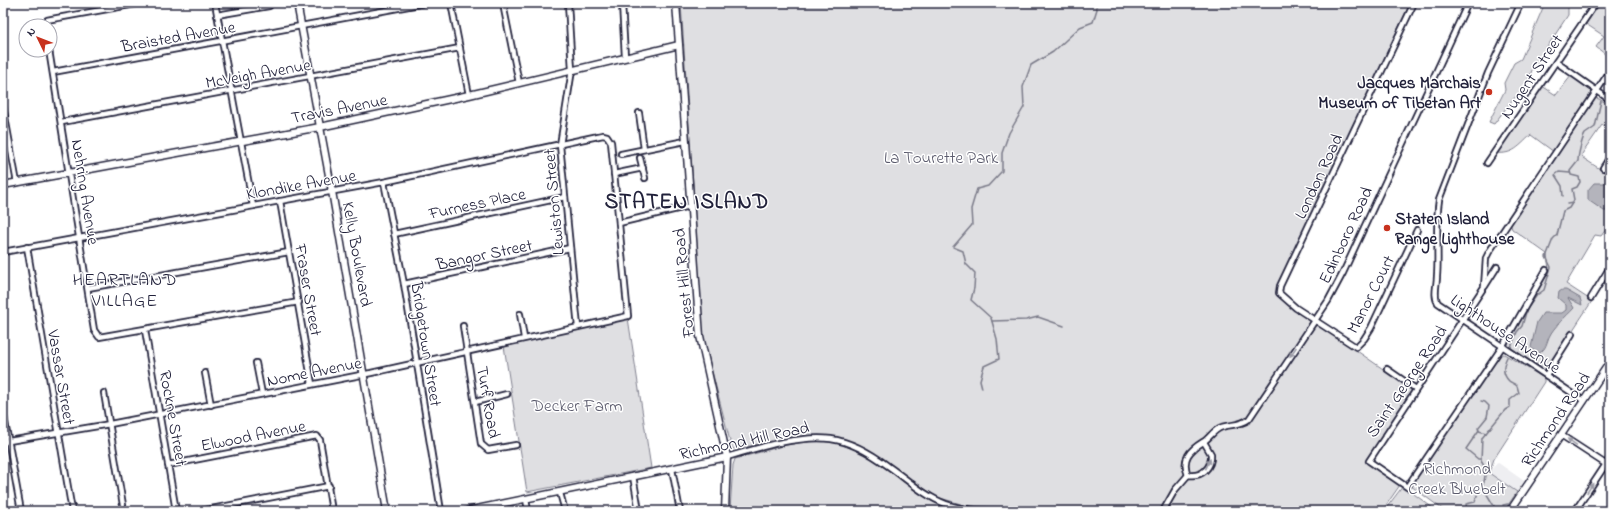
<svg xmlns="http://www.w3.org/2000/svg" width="1613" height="514" font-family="'Indie Flower',sans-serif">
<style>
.built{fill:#eeeef1}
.green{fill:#dfdfe2;stroke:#80808e}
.water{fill:#b4b4bc;stroke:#7a7a88}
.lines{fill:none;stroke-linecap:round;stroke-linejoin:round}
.stream{stroke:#7a7a88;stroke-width:1.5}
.street-casing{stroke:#22223b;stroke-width:8}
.secondary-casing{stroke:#22223b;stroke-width:9}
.street{stroke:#fff;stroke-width:4.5}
.secondary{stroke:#fff;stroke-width:6}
.oneway{fill:#9c9ca7}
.poi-dot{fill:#c8321e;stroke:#fff;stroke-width:1.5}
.labels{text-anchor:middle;stroke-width:3;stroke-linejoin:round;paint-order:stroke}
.street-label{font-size:17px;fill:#22223b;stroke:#fff}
.poi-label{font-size:17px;font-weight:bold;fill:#22223b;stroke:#fff;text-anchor:end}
.park-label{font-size:17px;fill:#5b5b6d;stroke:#fff}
.neighbourhood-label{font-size:18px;letter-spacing:1px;fill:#22223b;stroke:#fff}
.district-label{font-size:21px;font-weight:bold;letter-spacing:1px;fill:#22223b;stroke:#fff}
</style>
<rect width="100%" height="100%" fill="#fff"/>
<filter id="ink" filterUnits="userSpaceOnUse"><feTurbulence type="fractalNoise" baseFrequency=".025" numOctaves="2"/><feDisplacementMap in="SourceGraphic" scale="8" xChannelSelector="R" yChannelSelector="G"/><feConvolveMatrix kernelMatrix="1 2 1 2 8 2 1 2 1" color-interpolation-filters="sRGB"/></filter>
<g filter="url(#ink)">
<polygon class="built" points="1497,462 1524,481 1517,492 1489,473"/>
<g class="green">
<path d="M681 3H1410L1277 288 1276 292C1281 303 1307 319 1318 324L1412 389 1367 460V462L1400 485 1382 511H1117L971 507 937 497 875 455 845 440 834 437 810 436 732 449 703 336Z"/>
<polygon points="1545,3 1568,3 1568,15 1532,70 1525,90 1513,99 1494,124 1489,122 1505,90 1504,83 1514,63 1521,59"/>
<polygon points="1600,3 1610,3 1610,58 1596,47 1604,36 1586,24"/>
<path d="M1571 76 1591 90 1592 94 1554 152 1531 135C1519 146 1513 155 1496 153L1542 86 1556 95Z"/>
<polygon points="1595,98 1599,99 1610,105 1610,130 1602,125 1582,154 1583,158 1603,171 1610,162 1610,224 1601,236 1595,235 1566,284 1592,301 1548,368 1546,367 1544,370 1508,346 1509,340 1549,270 1547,254 1512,229 1510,223"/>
<polygon points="628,318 651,468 527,492 504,346"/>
<polygon points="1504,354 1544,378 1544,382 1494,459 1489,473 1517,492 1504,511 1445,511 1411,486 1499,355"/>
<path d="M821 440C868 442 897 484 936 503 945 508 955 509 966 511H730L733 465 735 459 786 445Z"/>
<polygon points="1403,486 1437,511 1384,511"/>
</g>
<g class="water">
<polygon points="1610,174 1609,208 1607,211 1604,211 1588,200 1588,190 1594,183 1605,183"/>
<path d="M1562 290H1566L1580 298 1582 305 1568 298 1574 308C1566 317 1554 326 1549 337 1546 345 1545 352 1536 354L1531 347 1537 322 1543 313H1562L1566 310V305L1558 298 1559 292Z"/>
</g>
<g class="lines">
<g class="stream">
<polyline points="1608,91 1610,91"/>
<polyline points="1563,196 1562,186 1555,175 1559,172 1570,173"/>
<polyline points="1567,204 1573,203"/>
<polyline points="992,321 1026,320 1038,317 1064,326"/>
<path d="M1511 347 1517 332 1522 326 1527 309 1537 295 1544 290 1551 267 1546 257 1553 239 1557 235 1563 211 1569 208 1574 200 1572 189 1577 187 1580 182 1579 177 1571 175 1570 171 1578 161C1578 155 1582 139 1585 134L1595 127 1601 101"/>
<polyline points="982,388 980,380 984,366 999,359 997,339 991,318 971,300 974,288 975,273 966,264 963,251 953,247 972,225 971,209 977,189 988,186 1002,171 1002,153 1009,133 1024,107 1023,87 1031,65 1053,52 1080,27 1093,22 1097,9 1096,3"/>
<polyline points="1481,401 1485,402 1489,406 1487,417 1478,428 1479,431 1486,433"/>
<polyline points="1479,430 1466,449 1478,459 1481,459"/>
<polyline points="1482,486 1494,506"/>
<polyline points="1503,505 1508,504"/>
<path d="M1467 511 1466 504 1475 502 1478 492 1484 482 1486 469 1481 461 1482 438 1505 410 1510 407V400L1519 393 1517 386C1514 383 1511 383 1509 381 1502 374 1503 365 1507 357"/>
</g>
<g class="street-casing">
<g id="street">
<polyline points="215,3 253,206"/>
<polyline points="451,3 469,95"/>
<polyline points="507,3 504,9 519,83"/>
<polyline points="568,3 572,70 560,145 578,327"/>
<polyline points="622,3 625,57"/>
<polyline points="1414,3 1280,286 1279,293 1296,308 1356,347 1364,339 1371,328 1417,230"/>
<path d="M1521 3 1488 73 1439 200C1435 225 1439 251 1437 276 1437 285 1433 296 1438 303L1584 401"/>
<polyline points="217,15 269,6"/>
<polyline points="45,26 47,20 52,19 141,3"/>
<polyline points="49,50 94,330 99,337 299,302"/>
<polyline points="1556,62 1610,100"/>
<polyline points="53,72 425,3"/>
<polyline points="3,106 17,183"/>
<polyline points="639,113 644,149"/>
<polyline points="62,122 460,48"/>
<polyline points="621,154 685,141"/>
<polyline points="640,158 645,178"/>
<polyline points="1487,163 1596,3"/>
<polyline points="1603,168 1610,157"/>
<polyline points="614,174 643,168"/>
<polyline points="384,182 404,284 441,511"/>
<polyline points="280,201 312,384"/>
<polyline points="619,223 690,206"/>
<polyline points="394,234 565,197"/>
<polyline points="27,247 72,511"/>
<polyline points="3,252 384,182 603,135 607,136 611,142 628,316 371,373 110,424 3,442"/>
<polyline points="1546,270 1502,347 1407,487 1369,461 1484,287 1486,258 1489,252 1610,71"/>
<polyline points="404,284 570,248"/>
<polyline points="1485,286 1497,267"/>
<polyline points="88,288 289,252"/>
<polyline points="1591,298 1610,267"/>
<polyline points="520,314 524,338"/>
<polyline points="463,326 481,444 488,450 516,445"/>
<polyline points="145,330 176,511"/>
<polyline points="256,363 262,394"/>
<polyline points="1387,369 1416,389"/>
<polyline points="205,373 211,405"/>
<polyline points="1546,375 1572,334"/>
<polyline points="104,393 124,511"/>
<polyline points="475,402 507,394"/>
<polyline points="3,411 21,511"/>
<polyline points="1561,435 1610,467"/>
<path d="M727 457C757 448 799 435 831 439 851 442 872 454 888 466 907 479 924 496 946 504 974 514 1007 510 1036 511"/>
<polyline points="168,465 317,436 320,440 332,511"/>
<polyline points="672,469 680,511"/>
<path d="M1188 475C1181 459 1190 450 1203 442 1210 438 1213 430 1222 427 1232 424 1240 426 1249 419L1328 301 1343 273 1468 3"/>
<path d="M1188 475C1202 477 1212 468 1211 454L1204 442"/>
<polyline points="633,476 639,511"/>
<polyline points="560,493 565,511"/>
<polyline points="526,499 528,511"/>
<polyline points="201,511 329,486"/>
<polyline points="1163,511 1175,490 1188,475"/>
<polyline points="1575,511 1610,458"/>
</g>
</g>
<g class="secondary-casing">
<g id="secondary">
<polyline points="297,3 333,197 387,511"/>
<polyline points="676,3 700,336 727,457 725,511"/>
<polyline points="3,185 320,127 469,95 679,45"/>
<polyline points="467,511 727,457"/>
<polyline points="1510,511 1610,362"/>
</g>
</g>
<use href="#street" class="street"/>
<use href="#secondary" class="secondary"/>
</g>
<defs><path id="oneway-solid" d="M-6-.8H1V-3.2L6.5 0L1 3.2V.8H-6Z"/></defs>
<g class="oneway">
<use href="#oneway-solid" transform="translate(1293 352) rotate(124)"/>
<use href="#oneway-solid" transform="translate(1572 442) rotate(-146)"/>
<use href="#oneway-solid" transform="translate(1208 464) rotate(-65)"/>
<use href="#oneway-solid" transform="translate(1590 488) rotate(-57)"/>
</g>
</g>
<g class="poi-dot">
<circle cx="1489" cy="92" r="4"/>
<circle cx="1387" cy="228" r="4"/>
</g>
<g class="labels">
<g class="street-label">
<text transform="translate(178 36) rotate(-10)" y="6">Braisted Avenue</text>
<text transform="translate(258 73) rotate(-10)" y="6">McVeigh Avenue</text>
<text transform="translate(1531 76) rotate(-56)" y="6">Nugent Street</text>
<text transform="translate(339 108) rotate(-11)" y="6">Travis Avenue</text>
<text transform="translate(1318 176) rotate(-65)" y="6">London Road</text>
<text transform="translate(301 184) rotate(-10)" y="6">Klondike Avenue</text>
<text transform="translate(86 192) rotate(81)" y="6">Nehring Avenue</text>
<text transform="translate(553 202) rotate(-95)" y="6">Lewiston Street</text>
<text transform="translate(477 203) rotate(-12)" y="6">Furness Place</text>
<text transform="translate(1345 235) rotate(-65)" y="6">Edinboro Road</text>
<text transform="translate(358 254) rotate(80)" y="6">Kelly Boulevard</text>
<text transform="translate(484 254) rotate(-12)" y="6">Bangor Street</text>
<text transform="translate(683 283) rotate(-95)" y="6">Forest Hill Road</text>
<text transform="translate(309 290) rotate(80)" y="6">Fraser Street</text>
<text transform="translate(1370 294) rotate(-63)" y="6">Manor Court</text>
<text transform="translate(1506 333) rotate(34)" y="6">Lighthouse Avenue</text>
<text transform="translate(427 344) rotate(81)" y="6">Bridgetown Street</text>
<text transform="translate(314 371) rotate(-11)" y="6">Nome Avenue</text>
<text transform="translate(62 377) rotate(80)" y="6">Vassar Street</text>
<text transform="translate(1406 381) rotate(-56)" y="6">Saint George Road</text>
<text transform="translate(489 402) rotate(80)" y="6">Turf Road</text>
<text transform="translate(174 418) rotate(80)" y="6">Rockne Street</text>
<text transform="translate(1555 419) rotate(-56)" y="6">Richmond Road</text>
<text transform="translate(253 435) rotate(-11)" y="6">Elwood Avenue</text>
<text transform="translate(744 440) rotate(-12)" y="6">Richmond Hill Road</text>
</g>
<g class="poi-label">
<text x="1481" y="88">Jacques Marchais<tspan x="1481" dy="20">Museum of Tibetan Art</tspan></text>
<text x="1395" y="224" text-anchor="start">Staten Island<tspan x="1395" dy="20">Range Lighthouse</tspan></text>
</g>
<g class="park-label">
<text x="941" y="163">La Tourette Park</text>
<text x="577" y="411">Decker Farm</text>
<text x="1457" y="474">Richmond<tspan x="1457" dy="20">Creek Bluebelt</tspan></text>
</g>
<g class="neighbourhood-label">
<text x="125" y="285">HEARTLAND<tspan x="125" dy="21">VILLAGE</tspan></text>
</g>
<g class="district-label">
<text x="687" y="208">STATEN ISLAND</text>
</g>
</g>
<rect width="1613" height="514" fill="none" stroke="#fff" stroke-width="16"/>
<rect x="8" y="8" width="1597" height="498" fill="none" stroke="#22223b" stroke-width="1.5" filter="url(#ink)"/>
<g transform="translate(38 38) rotate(313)"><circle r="19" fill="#ffffff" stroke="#a7a7b1"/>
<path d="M0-3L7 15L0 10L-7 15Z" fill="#c8321e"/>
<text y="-6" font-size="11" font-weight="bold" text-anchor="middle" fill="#22223b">N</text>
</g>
</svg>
